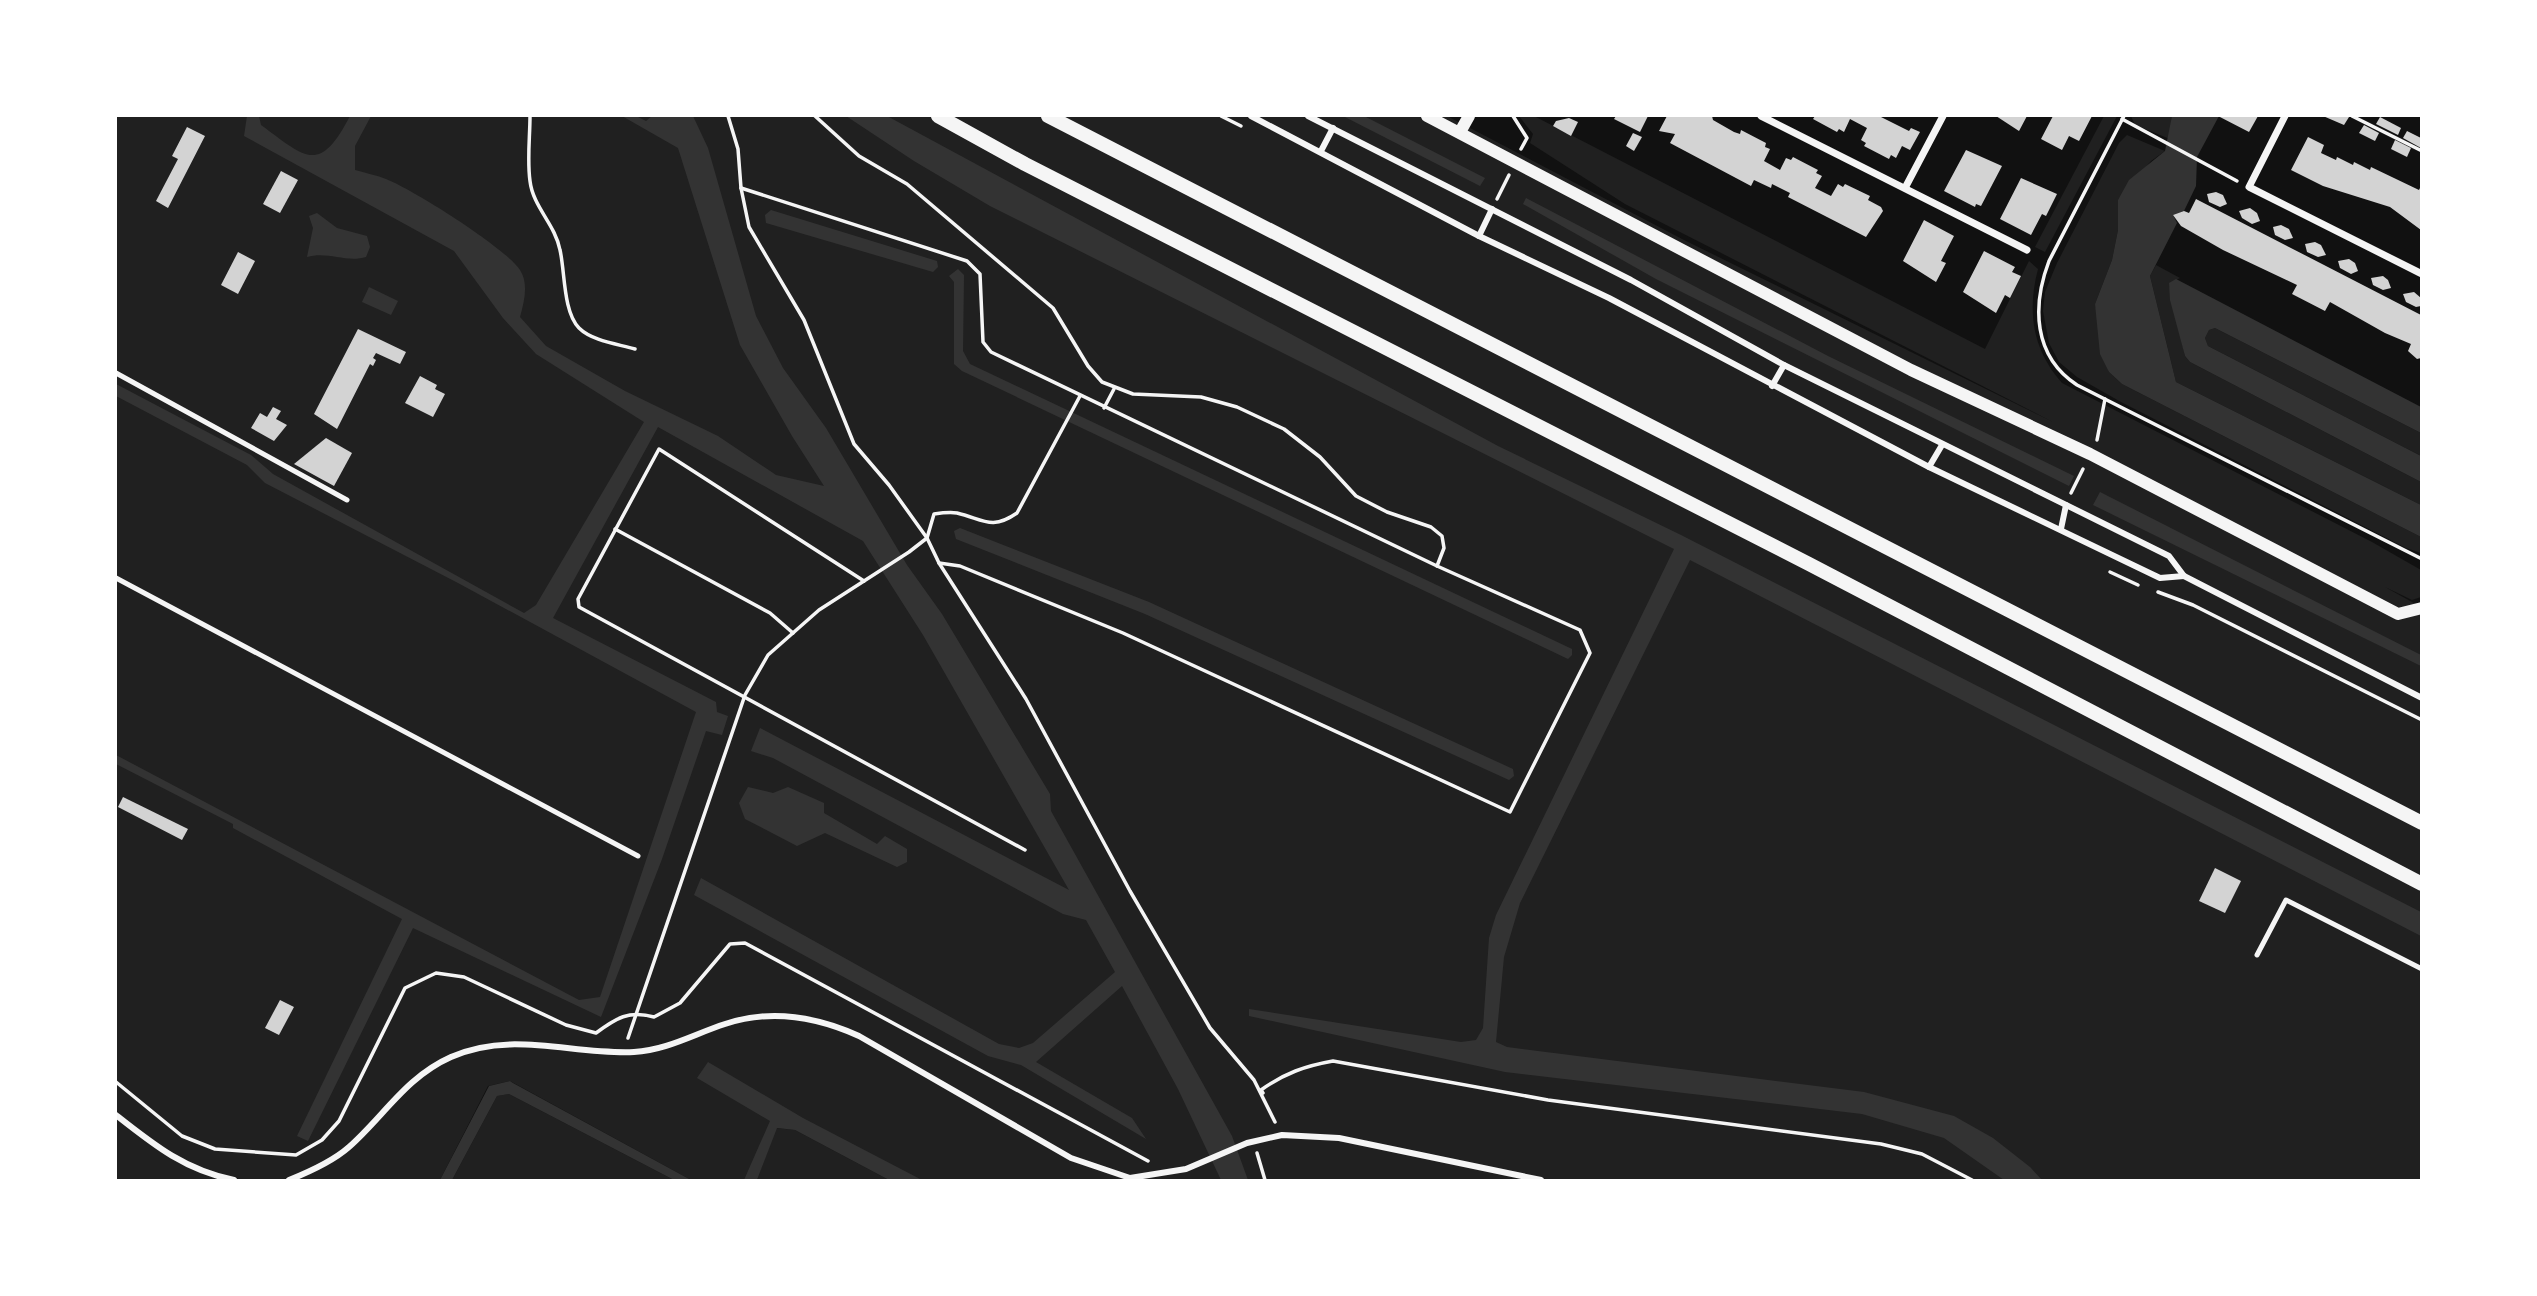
<svg xmlns="http://www.w3.org/2000/svg" width="2537" height="1296" font-family="Literata,serif">
<style>
.green{fill:#202020}
.water{fill:#333}
.building{fill:#d3d3d3}
.lines{fill:none;stroke-linecap:round;stroke-linejoin:round}
.path{stroke:#f5f5f5;stroke-width:3.5}
.service{stroke:#f5f5f5;stroke-width:5}
.pedestrian{stroke:#f5f5f5;stroke-width:6}
.minor{stroke:#f5f5f5;stroke-width:7}
.tertiary{stroke:#f5f5f5;stroke-width:12}
.secondary{stroke:#f5f5f5;stroke-width:14}
</style>
<rect width="100%" height="100%" fill="#111"/>
<g class="green">
<path d="M116 116H1447L1684 240 2053 422 1625 204 1530 143 1533 134 1519 116H1534L1985 349 2029 261 2038 269C2027 311 2032 349 2062 383L2372 542 2421 570V597L2412 600 2385 587 2421 607V1180H901L777 1118 750 1180H691L510 1081 488 1086 440 1180H116Z"/>
<polygon points="2104,116 2117,116 2045,252 2035,247"/>
<polygon points="2131,116 2172,116 2170,139 2135,125"/>
<polygon points="2127,135 2165,151 2151,161 2118,200 2118,230 2112,260 2095,304 2109,372 2122,384 2421,537 2421,553 2406,548 2121,402 2077,377 2059,362 2049,343 2043,311 2045,292 2057,263 2119,143"/>
<polygon points="2156,265 2180,278 2169,284 2185,356 2190,362 2421,482 2421,505 2176,382 2150,276"/>
<polygon points="2215,328 2421,433 2421,456 2208,346 2205,338 2209,330"/>
<polygon points="509,1094 674,1180 452,1180 497,1096"/>
<polygon points="776,1128 795,1130 889,1180 757,1180"/>
</g>
<g class="water">
<path d="M247 116H259L261 125C305 157 319 176 350 116H371L355 146V170C365 173 376 175 386 179 412 189 506 248 520 270 529 284 524 302 520 317L546 346 625 391 718 436 776 475 824 486 792 436 740 345 678 148 622 116H636L646 121 652 116H693L708 148 756 316 783 368 826 428 907 565 942 614 1050 794 1051 811 1232 1136 1248 1180H1221L1178 1089 1122 986 1036 1062 1132 1118 1146 1139 1021 1065 988 1056 694 895 701 878 999 1044 1019 1048 1033 1043 1115 972 1086 920 1063 914 773 758 751 751 760 728 1069 890 923 635 863 541 658 427 553 618 716 702 717 712 728 716 722 735 706 731 662 859 601 1017 413 928 308 1141 297 1136 402 919 233 828V824L116 764V755L579 1000 600 997 696 712 458 583 265 483 247 465 116 396V384L251 455 273 474 524 613 536 605 644 422 536 354 503 318 454 251 244 136Z"/>
<polygon points="846,116 887,116 1498,446 1681,535 2421,912 2421,936 1690,560 1520,903 1504,957 1496,1042 1507,1047 1864,1092 1954,1116 1993,1138 2030,1167 2042,1180 2004,1180 1944,1138 1862,1114 1505,1072 1249,1016 1249,1009 1461,1042 1476,1040 1483,1028 1489,938 1496,915 1674,549 990,206 914,161"/>
<polygon points="1343,116 1364,116 1485,178 1480,186"/>
<polygon points="2172,116 2219,116 2197,157 2196,186 2184,211 2173,215 2177,223 2150,276 2176,382 2421,505 2421,537 2122,384 2109,372 2100,354 2095,304 2112,260 2118,230 2118,200 2129,180 2165,151"/>
<polygon points="1526,198 1828,356 2074,476 2069,486 1656,279 1523,204"/>
<polygon points="771,210 937,261 938,267 933,272 766,223 765,215"/>
<path d="M317 213 337 228 367 236 370 247 366 257C346 263 328 251 307 257L313 228 309 216Z"/>
<polygon points="958,269 964,275 963,351 970,364 1572,649 1572,655 1568,659 962,371 954,364 954,282 949,276"/>
<polygon points="2176,279 2421,407 2421,433 2215,328 2209,330 2205,338 2208,346 2421,456 2421,482 2190,362 2185,356 2170,300 2169,283"/>
<polygon points="369,287 398,301 391,315 362,302"/>
<polygon points="2100,492 2421,655 2421,666 2093,505"/>
<polygon points="960,528 1149,602 1513,769 1514,776 1509,780 1145,614 956,539 954,531"/>
<polygon points="748,787 773,793 788,787 824,803 824,813 877,844 885,836 907,849 907,862 897,867 825,833 797,846 745,819 739,803"/>
<polygon points="708,1062 803,1118 922,1180 889,1180 795,1130 777,1128 757,1180 744,1180 770,1121 697,1078"/>
<polygon points="510,1081 513,1083 691,1180 674,1180 509,1094 497,1096 452,1180 440,1180 489,1086"/>
</g>
<g class="building">
<polygon points="1616,116 1648,116 1640,132 1614,119"/>
<polygon points="1667,116 1712,116 1713,120 1734,132 1740,134 1741,130 1766,143 1765,147 1770,149 1764,161 1780,170 1786,158 1791,160 1793,157 1818,170 1816,173 1822,176 1815,188 1831,196 1838,184 1843,187 1845,184 1870,196 1868,200 1881,207 1883,211 1866,237 1788,197 1790,193 1772,184 1771,188 1754,180 1751,186 1670,143 1675,134 1659,131"/>
<polygon points="1815,116 1879,116 1909,131 1911,128 1920,132 1910,150 1902,146 1896,158 1891,155 1889,159 1864,146 1866,143 1861,140 1867,128 1850,119 1844,132 1839,129 1837,132 1813,119"/>
<polygon points="1996,116 2027,116 2019,131"/>
<polygon points="2053,116 2092,116 2079,141 2069,136 2062,150 2041,139"/>
<polygon points="2218,116 2258,116 2249,132"/>
<polygon points="2323,116 2346,116 2349,117 2344,125"/>
<polygon points="2380,117 2401,128 2398,135 2376,124"/>
<polygon points="1569,118 1578,122 1571,136 1553,126 1556,121"/>
<polygon points="2364,125 2379,133 2375,141 2359,133"/>
<polygon points="187,127 205,136 168,208 156,201 178,159 172,156"/>
<polygon points="2407,131 2421,138 2421,148 2403,138"/>
<polygon points="1633,133 1642,137 1634,151 1626,146"/>
<polygon points="2308,137 2324,145 2321,153 2336,160 2337,157 2353,165 2354,162 2370,170 2371,167 2419,190 2421,186 2421,230 2390,207 2323,186 2291,170"/>
<polygon points="2395,140 2411,148 2407,157 2391,149"/>
<polygon points="1966,150 2002,166 1981,206 1976,204 1975,207 1944,191"/>
<polygon points="281,171 298,180 280,213 263,204"/>
<polygon points="2021,178 2057,194 2046,216 2042,214 2031,235 2000,219"/>
<polygon points="2216,192 2223,195 2227,204 2220,207 2209,202 2207,194"/>
<polygon points="2196,199 2421,315 2421,358 2417,359 2408,351 2411,344 2385,333 2330,302 2325,311 2292,294 2297,285 2223,250 2181,226 2173,215 2184,211 2189,213"/>
<polygon points="2250,208 2257,213 2260,221 2252,224 2242,218 2239,211"/>
<polygon points="1924,220 1954,236 1941,261 1946,263 1936,282 1903,261"/>
<polygon points="2281,225 2289,229 2293,238 2285,240 2275,235 2273,227"/>
<polygon points="2315,242 2321,245 2326,255 2318,257 2307,252 2305,244"/>
<polygon points="1984,251 2015,267 2012,272 2021,276 2010,298 2005,295 1996,313 1963,292"/>
<polygon points="238,252 255,261 238,294 221,285"/>
<polygon points="2349,259 2355,263 2358,271 2351,274 2340,268 2338,261"/>
<polygon points="2383,276 2388,280 2391,288 2383,290 2373,285 2371,278"/>
<polygon points="2414,292 2421,298 2421,306 2416,307 2406,302 2403,294"/>
<polygon points="358,329 406,352 400,364 376,353 373,358 376,360 373,366 370,364 337,429 314,414"/>
<polygon points="420,376 437,385 435,389 445,394 433,417 405,403"/>
<polygon points="273,407 281,411 276,419 287,425 274,441 251,428 260,413 267,417"/>
<polygon points="326,438 352,453 334,486 294,464"/>
<polygon points="123,797 188,829 182,840 118,807"/>
<polygon points="2215,868 2241,881 2225,913 2199,901"/>
<polygon points="280,1000 294,1007 279,1035 265,1028"/>
</g>
<g class="lines">
<g class="path">
<path d="M530 116C530 137 527 160 530 181 533 207 555 224 560 250 565 271 563 312 579 328 592 341 618 344 635 349"/>
<polyline points="728,116 738,149 741,188 749,227 804,320 854,444 889,485 927,538 939,563 1026,699 1130,891 1210,1028 1254,1080 1275,1122"/>
<polyline points="815,116 859,156 907,184 1053,308 1088,366 1102,382 1133,394 1201,397 1237,407 1284,429 1320,457 1356,496 1387,512 1431,527 1442,536 1444,548 1437,566"/>
<polyline points="1221,116 1241,126"/>
<polyline points="1513,116 1527,138 1521,149"/>
<path d="M2124 116 2049 261C2032 306 2033 356 2077 385L2422 559"/>
<polyline points="2352,116 2422,151"/>
<polyline points="2122,119 2237,181"/>
<polyline points="741,188 967,261 980,274 983,342 991,352 1437,566 1580,630 1590,653 1510,812 1123,633 960,566 939,563"/>
<polyline points="1497,199 1509,175"/>
<polyline points="1104,408 1114,389"/>
<polyline points="2097,440 2105,399"/>
<polyline points="2071,493 2083,469"/>
<polyline points="615,529 770,613 793,633"/>
<polyline points="2110,572 2138,585"/>
<polyline points="864,581 659,449 578,599 579,607 1025,850"/>
<polyline points="2158,592 2193,605 2422,720"/>
<path d="M628 1038 745 695 768 655 819 610 909 552 927 538 934 514C941 513 950 512 957 513 983 519 991 531 1017 513L1080 396"/>
<path d="M116 1082 182 1136 215 1149 296 1155 322 1140 339 1121 405 988 436 973 464 977 566 1025 596 1033C616 1018 629 1010 654 1017L680 1003 730 944 745 943 1148 1161"/>
<path d="M1263 1093 1261 1090C1285 1073 1305 1066 1333 1061L1548 1100 1881 1144 1922 1154 1972 1180"/>
<polyline points="1257,1153 1265,1180"/>
</g>
<g class="service">
<polyline points="116,373 347,500"/>
<polyline points="116,578 638,856"/>
<polyline points="2257,955 2286,900 2422,969"/>
</g>
<g class="pedestrian">
<polyline points="1251,116 1479,236 1609,298 1929,467 2160,578 2184,576"/>
<polyline points="1308,116 1631,280 1784,365 2169,556 2184,576 2422,698"/>
<polyline points="1321,151 1333,128"/>
<polyline points="1479,236 1492,209"/>
<polyline points="1772,386 1784,365"/>
<polyline points="1929,467 1942,445"/>
<polyline points="2061,529 2066,505"/>
<path d="M116 1115C154 1145 185 1170 234 1180"/>
<path d="M289 1180C309 1172 332 1162 349 1147 384 1116 406 1077 451 1057 512 1030 572 1055 634 1052 667 1050 694 1034 725 1024 770 1009 817 1017 859 1036L1071 1158 1130 1178 1186 1169 1247 1143 1282 1135 1339 1138 1541 1180"/>
</g>
<g class="minor">
<polyline points="1761,116 2027,250"/>
<polyline points="2285,116 2249,187 2422,274"/>
<polyline points="1905,188 1943,116"/>
</g>
<g class="tertiary">
<polyline points="1427,116 1911,370 2090,454 2398,614 2422,608"/>
<polyline points="1460,132 1469,116"/>
</g>
<g class="secondary">
<polyline points="938,116 1025,164 1809,564 2422,884"/>
<polyline points="1048,116 2422,823"/>
</g>
</g>
<rect width="2537" height="1296" fill="none" stroke="#ffffff" stroke-width="234"/>
</svg>
